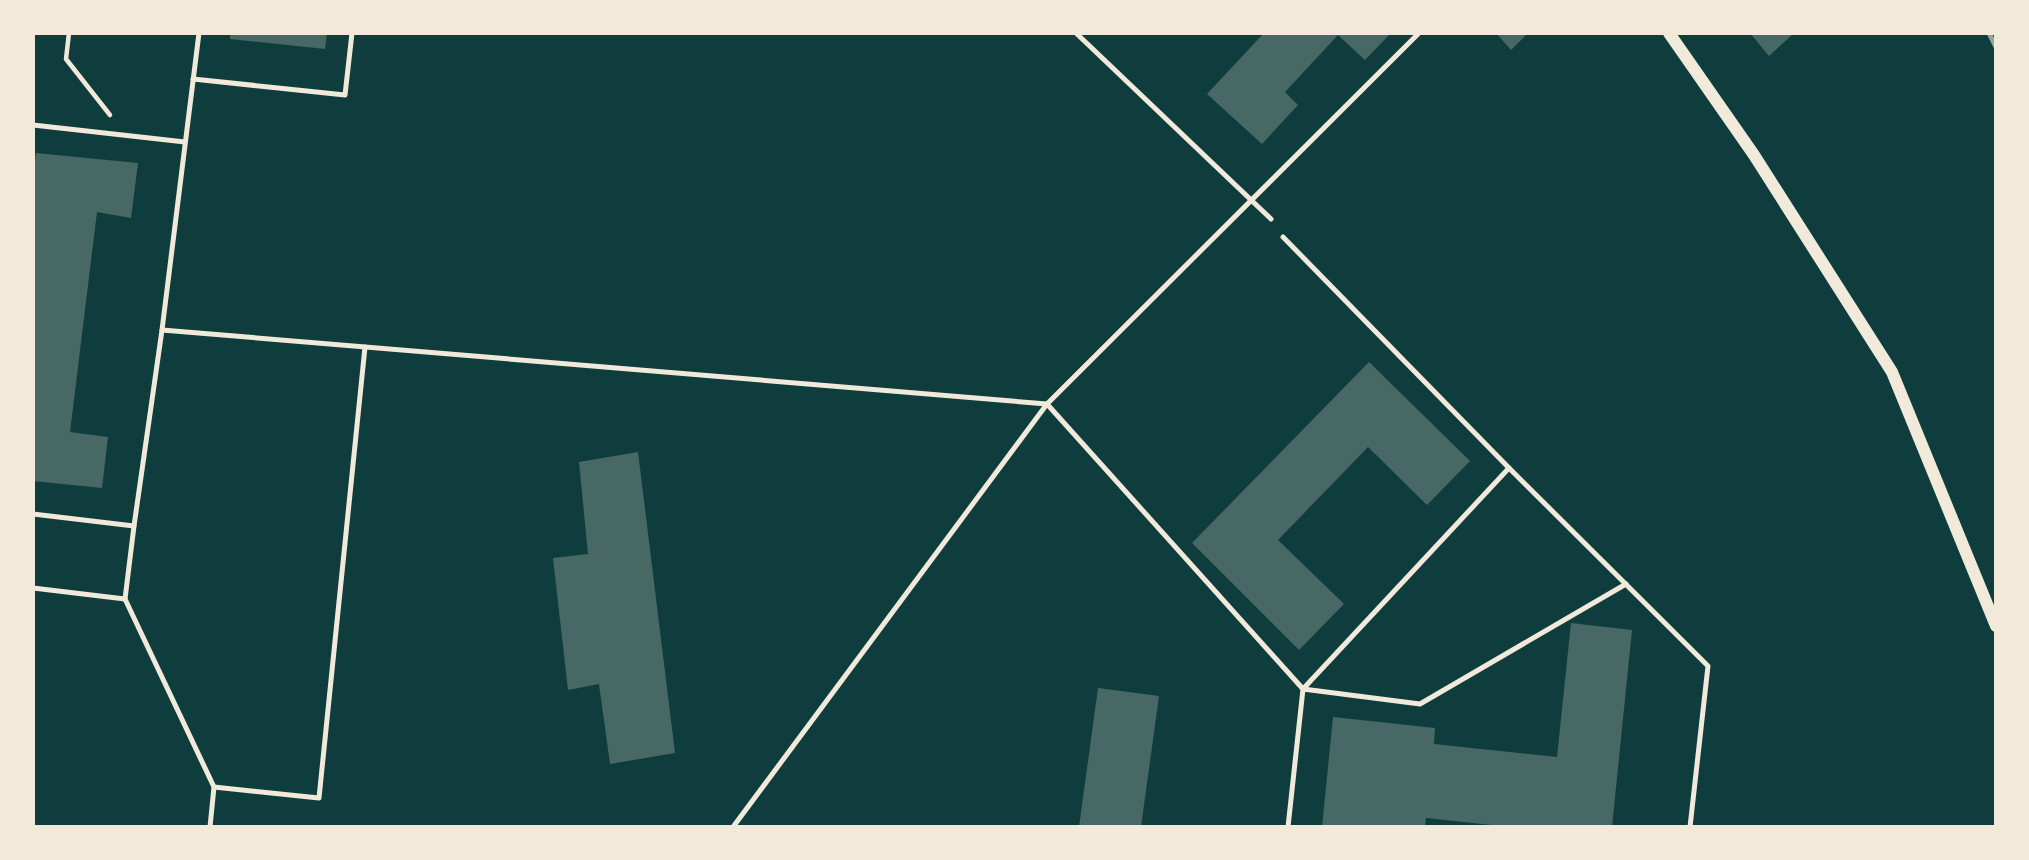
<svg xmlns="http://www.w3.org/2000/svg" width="2029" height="860" font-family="Raleway,sans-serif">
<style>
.building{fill:#486865}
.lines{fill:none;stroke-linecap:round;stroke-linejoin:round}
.path{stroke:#f1e9da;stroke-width:4.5}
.service{stroke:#f1e9da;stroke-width:5}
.tertiary{stroke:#f1e9da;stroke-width:12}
.rail{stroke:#97a49c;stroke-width:5}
</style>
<rect width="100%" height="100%" fill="#0f3d3e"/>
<g class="building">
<polygon points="230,33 327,33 325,49 230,39"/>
<polygon points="1264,33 1391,33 1365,60 1338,35 1285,92 1298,105 1262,144 1207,94"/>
<polygon points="1496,33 1528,33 1511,50"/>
<polygon points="1750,33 1794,33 1769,56"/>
<polygon points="36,153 138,163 131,218 97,212 70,432 108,437 102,488 33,481 33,175"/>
<polygon points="1369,362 1470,461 1427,505 1368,447 1278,540 1344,604 1299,650 1192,543"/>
<polygon points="638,452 675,753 610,764 599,684 568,690 553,558 588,554 579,462"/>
<polygon points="1571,623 1632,630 1612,827 1510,827 1426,818 1425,827 1322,827 1333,717 1435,728 1434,744 1557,757"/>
<polygon points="1098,688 1159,696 1141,827 1079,827"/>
</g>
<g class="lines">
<polyline class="path" points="69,33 66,59 110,115"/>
<g class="service">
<polyline points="1076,33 1271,219"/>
<polyline points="193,79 345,95 352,33"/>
<polyline points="33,125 185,142"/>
<polyline points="1283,237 1509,468 1708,666 1690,827"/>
<polyline points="162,330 199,33"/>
<polyline points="33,514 134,526"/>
<polyline points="33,588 125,599"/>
<polyline points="1303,689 1420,704 1626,584"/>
<polyline points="1303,689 1509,468"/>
<polyline points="214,787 319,798 365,347"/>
<polyline points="210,827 214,787 125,599 134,526 162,330 1047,404"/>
<polyline points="733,827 1047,404"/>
<polyline points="1288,827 1303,689 1047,404 1419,33"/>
</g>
<polyline class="tertiary" points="1669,33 1754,155 1892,372 1996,626"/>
<polyline class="rail" points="1989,33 1996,47"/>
</g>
<rect width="2029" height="860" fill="none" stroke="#f1e9da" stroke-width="70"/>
</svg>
